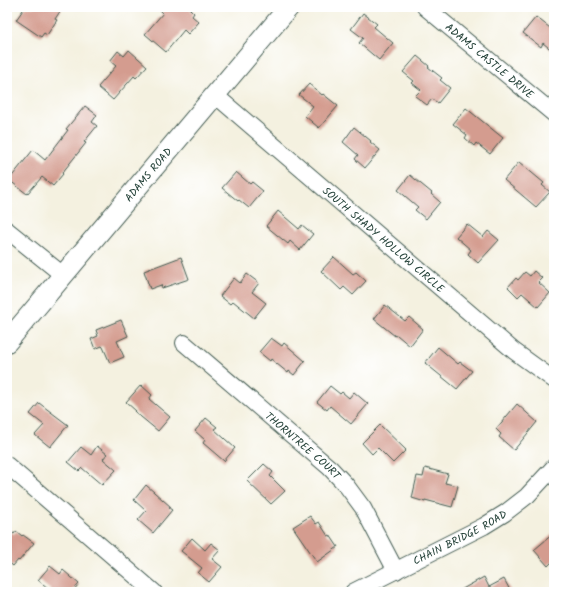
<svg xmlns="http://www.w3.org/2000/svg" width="561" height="599" font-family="Kalam,sans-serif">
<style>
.building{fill:#d49c8f}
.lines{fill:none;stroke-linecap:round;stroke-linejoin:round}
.minor-casing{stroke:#3f584e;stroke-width:18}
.tertiary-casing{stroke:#3f584e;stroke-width:22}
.minor{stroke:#fff;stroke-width:16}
.tertiary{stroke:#fff;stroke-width:20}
.labels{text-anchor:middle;stroke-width:4;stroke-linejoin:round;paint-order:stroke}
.street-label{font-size:11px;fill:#1f3d34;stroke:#fff}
</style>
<rect width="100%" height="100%" fill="#fff"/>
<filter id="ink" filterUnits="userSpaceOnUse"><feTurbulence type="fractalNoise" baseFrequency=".025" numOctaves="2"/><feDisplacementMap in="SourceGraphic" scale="8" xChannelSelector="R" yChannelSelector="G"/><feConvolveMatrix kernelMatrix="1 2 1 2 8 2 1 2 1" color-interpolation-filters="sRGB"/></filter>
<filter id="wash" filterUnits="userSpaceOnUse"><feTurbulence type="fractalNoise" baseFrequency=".012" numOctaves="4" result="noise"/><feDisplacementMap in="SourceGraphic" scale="16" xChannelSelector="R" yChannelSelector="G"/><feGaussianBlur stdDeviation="0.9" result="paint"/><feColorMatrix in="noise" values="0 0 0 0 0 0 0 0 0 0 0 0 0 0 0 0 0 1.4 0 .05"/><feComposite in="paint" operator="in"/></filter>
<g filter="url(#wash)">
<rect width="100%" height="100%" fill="#f4f1e0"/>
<g id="blocks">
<g class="building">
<polygon points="25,7 63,7 55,19 57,20 47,35 44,33 41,37 16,20"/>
<polygon points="157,7 188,7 194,13 192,16 199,22 188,34 184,30 166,52 145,34 163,13"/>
<polygon points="363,13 377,24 374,27 393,43 379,60 359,43 363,38 351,29"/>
<polygon points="536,17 554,31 554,52 543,43 541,47 523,33"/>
<polygon points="129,50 147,66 136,78 134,76 113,100 98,87 116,66 110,61 118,51 124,56"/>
<polygon points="417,56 429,66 428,67 442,78 440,80 450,88 438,103 432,99 427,105 415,96 421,90 412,83 414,81 403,72"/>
<polygon points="309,84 322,95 323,94 338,106 319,128 305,116 313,106 299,95"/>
<polygon points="85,106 97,115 92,122 97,126 84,142 86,143 62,173 63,174 53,186 42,177 27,194 9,180 33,150 45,160 68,130 66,129"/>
<polygon points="466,108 503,138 490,154 476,143 474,146 465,138 467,135 453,124"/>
<polygon points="354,127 371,141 370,142 380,150 365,168 355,159 358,155 343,142"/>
<polygon points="519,162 544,183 542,185 550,192 536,207 504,180"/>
<polygon points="236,172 250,184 252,182 263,191 249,208 239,200 238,201 222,188"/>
<polygon points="410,175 432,193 431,194 440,202 426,219 415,210 418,207 398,190"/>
<polygon points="278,211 299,229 302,225 313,234 300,250 290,241 288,244 266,226"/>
<polygon points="467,224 483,237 488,231 499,240 478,263 468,254 471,250 456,237"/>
<polygon points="181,257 189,279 162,288 161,285 150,289 144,271"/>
<polygon points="334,257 353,274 356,272 366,281 353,295 344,287 341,290 321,271"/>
<polygon points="534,271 542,278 538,282 550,293 538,307 522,293 518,297 508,287 516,278 518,280 525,272 530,276"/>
<polygon points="247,274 259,283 252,292 266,303 254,318 233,301 230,304 220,296 234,278 240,283"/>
<polygon points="385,305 405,321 409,317 423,329 410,346 397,335 395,336 374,319"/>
<polygon points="121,320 128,336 117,341 124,357 110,363 103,347 102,346 95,349 91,339 98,336 96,330"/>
<polygon points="271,338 282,346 284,343 305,361 294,375 289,371 288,373 271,359 270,361 259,352"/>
<polygon points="438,347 458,364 460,362 472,371 457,389 425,363"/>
<polygon points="141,385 152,395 149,399 170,417 158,431 135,412 136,411 126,402"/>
<polygon points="330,386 340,394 342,392 349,398 354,392 368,404 351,424 330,406 327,410 317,402"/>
<polygon points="39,403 68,425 50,447 35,435 44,425 30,414"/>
<polygon points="517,404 537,422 514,450 499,437 501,434 496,429"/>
<polygon points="206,418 217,427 214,429 235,448 224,461 203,443 205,440 195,431"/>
<polygon points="380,425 406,450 393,463 378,448 372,454 362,443"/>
<polygon points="97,446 107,454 103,459 116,470 102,485 82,468 79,471 68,462 81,447 91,455"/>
<polygon points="264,464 273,472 270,476 285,491 271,504 247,481"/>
<polygon points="425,468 448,474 445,483 458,486 452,507 425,500 425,502 412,498 417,476 423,477"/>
<polygon points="146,485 171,507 169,508 172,510 153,533 138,520 146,511 134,500"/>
<polygon points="310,516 316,524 319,522 328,536 330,535 338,547 317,562 293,527"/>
<polygon points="7,529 14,534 16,531 22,536 23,535 34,543 19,561 18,560 13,566 7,561"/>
<polygon points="554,533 554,560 548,566 534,550"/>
<polygon points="192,538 205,550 211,543 220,550 212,559 222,567 209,582 198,573 202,568 181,551"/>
<polygon points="50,566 60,574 63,570 79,584 72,592 53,592 38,580"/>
<polygon points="484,577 489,587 504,579 511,592 457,592"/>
</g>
</g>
</g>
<g filter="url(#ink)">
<use href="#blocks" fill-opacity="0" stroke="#3f584e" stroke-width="1"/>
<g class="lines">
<g class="minor-casing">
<g id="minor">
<path id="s1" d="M425 7 554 114"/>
<path id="s2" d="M215 95 514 351 554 380"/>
<polyline points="7,230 63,275"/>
<path id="s3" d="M184 343 330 468 346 485 363 508 396 571"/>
<polyline points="7,465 154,592"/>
<path id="s4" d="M353 592 484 526 505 513 527 496 554 467"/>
</g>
</g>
<g class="tertiary-casing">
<g id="tertiary">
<path id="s5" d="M7 342 289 7"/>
</g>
</g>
<use href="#minor" class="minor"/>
<use href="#tertiary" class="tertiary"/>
</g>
</g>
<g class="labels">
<g class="street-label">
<text dy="4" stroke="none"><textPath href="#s1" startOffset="84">ADAMS CASTLE DRIVE</textPath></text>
<text dy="4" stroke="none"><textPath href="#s5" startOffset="219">ADAMS ROAD</textPath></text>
<text dy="4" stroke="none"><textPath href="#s2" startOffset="222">SOUTH SHADY HOLLOW CIRCLE</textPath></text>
<text dy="4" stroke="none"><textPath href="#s3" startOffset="157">THORNTREE COURT</textPath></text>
<text dy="4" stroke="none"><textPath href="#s4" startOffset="120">CHAIN BRIDGE ROAD</textPath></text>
</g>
</g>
<rect width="561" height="599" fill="none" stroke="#fff" stroke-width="24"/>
</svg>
